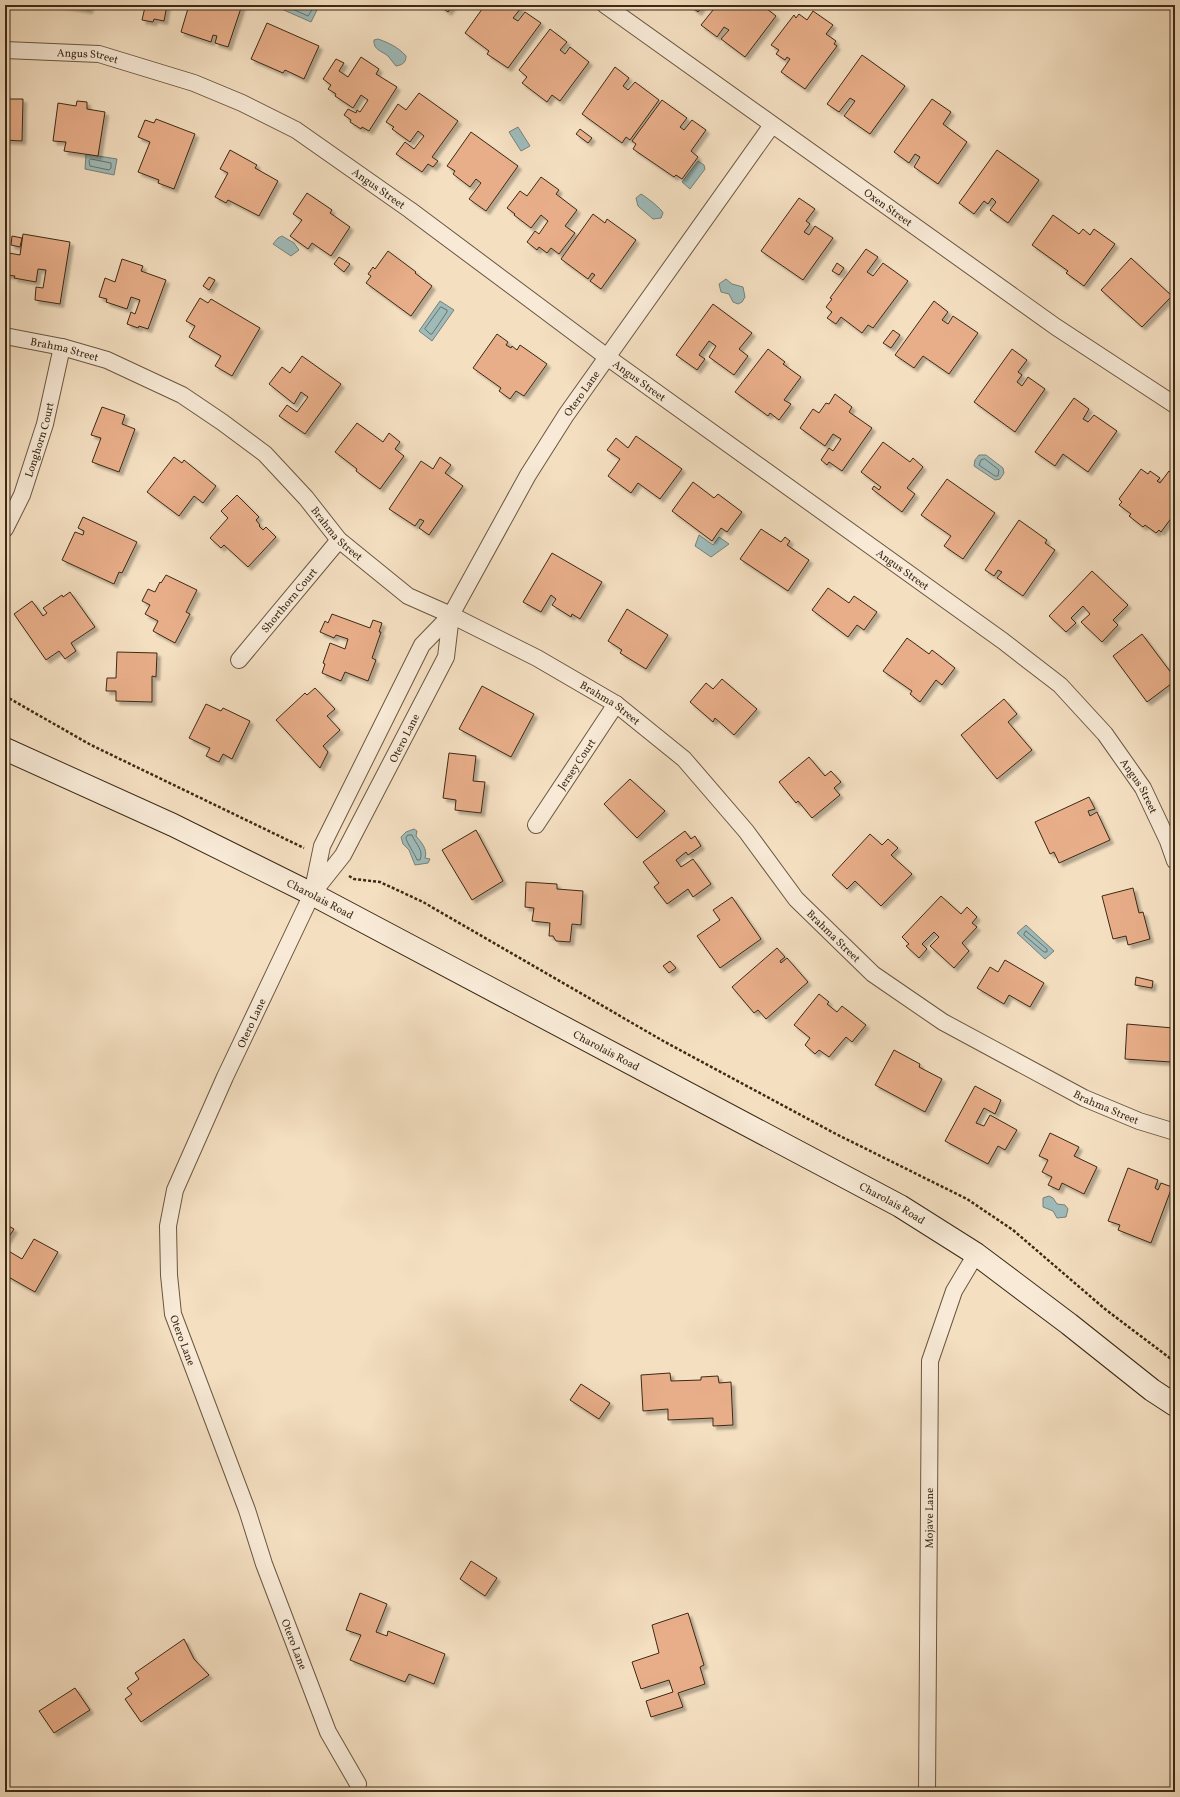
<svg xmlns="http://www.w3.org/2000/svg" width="1180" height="1797" font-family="Vollkorn,serif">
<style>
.water{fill:#9ebbba;stroke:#778178}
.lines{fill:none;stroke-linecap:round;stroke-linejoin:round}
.shore{stroke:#6d7268;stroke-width:1}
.building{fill:#e8ae89;stroke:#3c2a15;filter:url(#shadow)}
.street-casing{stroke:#6a5740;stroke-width:18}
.secondary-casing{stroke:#3c2a15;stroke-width:24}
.path{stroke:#3c2a15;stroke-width:2.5;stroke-dasharray:3 2;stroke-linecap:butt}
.street{stroke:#f8ead7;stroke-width:16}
.secondary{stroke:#f8ead7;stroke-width:22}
.labels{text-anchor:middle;stroke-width:3.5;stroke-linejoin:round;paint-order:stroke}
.street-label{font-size:11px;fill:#3c2a15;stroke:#f8ead7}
</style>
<defs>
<filter id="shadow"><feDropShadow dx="3.5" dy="3.5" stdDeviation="1" flood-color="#0004"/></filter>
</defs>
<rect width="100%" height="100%" fill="#f4dfc1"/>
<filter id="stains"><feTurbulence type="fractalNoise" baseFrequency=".005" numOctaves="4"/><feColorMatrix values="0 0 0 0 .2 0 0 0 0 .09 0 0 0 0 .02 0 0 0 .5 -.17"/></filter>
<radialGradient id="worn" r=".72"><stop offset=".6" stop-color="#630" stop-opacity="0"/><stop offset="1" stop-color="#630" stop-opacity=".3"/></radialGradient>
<g class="water">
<polygon points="278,5 315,5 319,6 311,22 277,7"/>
<path d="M378 39C389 43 398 47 406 56 406 63 402 65 396 66 393 63 391 59 388 56 382 51 373 50 374 40Z"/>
<polygon points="518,127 530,146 521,151 509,132"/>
<polygon points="86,154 117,159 114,175 85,169"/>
<polygon points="698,161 704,165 705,169 690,189 682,182"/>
<path d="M641 194C645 196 662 209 663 213L661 218 653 219 638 206 636 198Z"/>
<polygon points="282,236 294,243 299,250 291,256 273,244 278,238"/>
<polygon points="726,279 732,284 743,287 745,297 742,302 738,304 733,302 729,294 721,292 719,284"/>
<polygon points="440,301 454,310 432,341 419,331"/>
<polygon points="979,455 986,455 1003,468 1004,473 1000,479 995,480 974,466 975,460"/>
<polygon points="699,535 713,545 719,537 729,544 711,557 695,546"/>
<path d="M414 829 417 831 416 836C421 842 428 849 425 858L430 859 428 863 415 865 409 850 403 844 401 837 406 832Z"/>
<polygon points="1026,925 1054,951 1045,959 1017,933"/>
<polygon points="1049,1196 1053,1198 1057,1204 1065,1205 1068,1209 1066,1217 1057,1218 1053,1211 1043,1207 1043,1198"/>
</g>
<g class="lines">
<g class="shore">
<polyline points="283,5 308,16 315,5"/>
<polygon points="91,159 111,163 111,168 109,170 90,166 89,161"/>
<polygon points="441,307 447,310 447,312 432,334 430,334 425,329"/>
<polygon points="985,459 999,470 998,476 995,476 979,465 981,460"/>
<path d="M408 835H412C416 845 424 850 420 860H417C415 854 406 842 406 838Z"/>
<polygon points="1026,931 1047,949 1047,952 1044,952 1024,935"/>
</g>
</g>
<g class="building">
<polygon points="59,5 90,5 89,10"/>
<polygon points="149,5 167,5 164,21 154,19 153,22 142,20 145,7 149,8"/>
<polygon points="189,5 242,5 228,47 215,43 217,36 213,35 211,42 181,32"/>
<polygon points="439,5 453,5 448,12"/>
<polygon points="485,5 516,5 521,8 513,18 518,21 525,12 541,23 508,68 487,54 489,51 465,33"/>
<polygon points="689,5 703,5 698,12"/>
<polygon points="717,5 762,5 776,16 745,57 721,39 729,30 724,27 717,37 701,25"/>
<polygon points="813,11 833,25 826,34 836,41 834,44 837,46 805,89 781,72 790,59 787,57 785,60 776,54 779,50 771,45 794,15 796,18 799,14 807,20"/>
<polygon points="267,23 319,46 304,79 285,70 283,73 251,59"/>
<polygon points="550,29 567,42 560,50 565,54 570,47 589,62 560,101 552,95 547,102 522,83 527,77 519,70"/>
<polygon points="862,55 905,86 870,134 844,116 855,101 850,98 839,112 827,104"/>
<polygon points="361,57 379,69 376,74 397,87 369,131 362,127 361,129 350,122 351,120 344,115 348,109 356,113 357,110 360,112 368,100 361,95 353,108 335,96 336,94 328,89 331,85 323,79 336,59 344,63 339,71 348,77"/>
<polygon points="615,67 629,78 623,86 628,90 635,82 659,100 630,140 626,137 622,143 582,114"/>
<polygon points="419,93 458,121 432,157 438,161 433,167 428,164 422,172 396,154 405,142 414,149 424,136 418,131 410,142 392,129 394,127 386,122 398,104 406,110"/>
<polygon points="5,99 23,99 22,141 5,140"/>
<polygon points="932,99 951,112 943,124 967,142 938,184 914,167 920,157 915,154 909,163 894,152"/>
<polygon points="662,100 687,118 680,127 684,130 692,120 706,130 691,151 698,157 682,179 676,175 674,177 633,149 636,144 632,141"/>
<polygon points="77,101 87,102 87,109 105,112 98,156 64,151 66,142 53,141 58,103 76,106"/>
<polygon points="156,119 195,134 174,189 158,183 159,180 138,172 150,142 138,137 145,120 154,123"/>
<polygon points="580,129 592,138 588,143 576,134"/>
<polygon points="471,132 518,166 486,211 469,199 481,183 476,179 470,187 453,174 455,171 447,166"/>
<polygon points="230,150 257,165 255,168 278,181 259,216 228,200 226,203 215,197 228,173 220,169"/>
<polygon points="997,150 1039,180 1008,223 990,210 996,202 992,198 988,204 984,201 974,214 959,203"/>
<polygon points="541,177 559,190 556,194 577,210 565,226 575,233 559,254 551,248 547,253 539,247 537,250 527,242 535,231 539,234 548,221 541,215 531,228 514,215 515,214 507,208 520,191 527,196"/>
<polygon points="307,193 332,210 330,213 350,227 331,256 312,243 308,249 290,236 302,220 293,214"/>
<polygon points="799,198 815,209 806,221 810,224 804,232 809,235 815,226 833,238 803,280 761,251"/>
<polygon points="593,214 605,223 607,219 636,240 601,289 590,281 595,275 592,273 588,279 561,259"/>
<polygon points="1053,215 1079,234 1083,229 1090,235 1094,229 1115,244 1084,286 1066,273 1068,271 1032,245"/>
<polygon points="23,234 70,242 60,304 35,300 36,287 43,288 46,270 38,269 36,282 14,278 15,276 6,275 9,253 20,255"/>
<polygon points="12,236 22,238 20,247 11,245"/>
<polygon points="866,249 878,257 867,272 873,276 883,263 908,281 873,328 868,325 862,333 841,317 836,324 827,318 832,312 826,307 832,299 830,298"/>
<polygon points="388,251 416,272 415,273 432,286 411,316 366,283 371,276 368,274 373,267 375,269"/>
<polygon points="339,257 350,264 344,272 334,264"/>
<polygon points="1131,258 1172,296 1142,327 1101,290"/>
<polygon points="122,259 143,266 141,271 166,280 148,329 139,326 138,328 127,324 131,312 135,314 140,300 131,297 127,309 106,302 107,299 99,297 105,278 115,282"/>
<polygon points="837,263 844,268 839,275 832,271"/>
<polygon points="209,277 215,280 209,290 203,286"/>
<polygon points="200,298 208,303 211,299 260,328 232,376 215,366 221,356 189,337 195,326 186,321"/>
<polygon points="934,301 948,312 942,320 948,324 953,316 978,333 949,374 923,356 914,368 895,355"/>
<polygon points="713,304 752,333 739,349 748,356 734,375 709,357 716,346 709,341 699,355 705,359 697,370 676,355"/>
<polygon points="893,330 900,335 891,348 883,343"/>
<polygon points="497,334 508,342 506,345 511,348 512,346 517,350 520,345 547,364 524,396 516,391 510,399 499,391 501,388 473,368"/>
<polygon points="768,349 785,362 783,364 801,377 784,400 791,404 779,420 770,413 768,416 735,392"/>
<polygon points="1012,349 1027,360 1018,372 1022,375 1017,382 1022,386 1028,377 1045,389 1015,432 974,402"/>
<polygon points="302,356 341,384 305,434 279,416 287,405 297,412 308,397 301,392 294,404 269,384 282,367 290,373"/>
<polygon points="835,394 852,407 849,412 872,428 842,471 829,462 827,465 821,460 829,448 833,451 841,439 833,434 825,446 800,428 813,409 819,413 826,403 829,404"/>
<polygon points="1074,398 1089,409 1083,419 1088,422 1094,415 1117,431 1088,472 1063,454 1055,466 1035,452"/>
<polygon points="102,407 125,415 122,424 135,429 119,472 92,462 101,438 91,435"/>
<polygon points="357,423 383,442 389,433 400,442 395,449 404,456 380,489 356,471 357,469 335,452"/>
<polygon points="636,436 682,469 660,499 638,483 631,493 608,476 620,459 607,450 616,438 628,448"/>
<polygon points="883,442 910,462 913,458 923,467 907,488 915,494 902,512 872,489 874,486 879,490 881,487 861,472"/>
<polygon points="174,457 182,463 184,460 216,486 203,503 194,496 179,516 147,492"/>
<polygon points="440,457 451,465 445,473 463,486 429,535 419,528 424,521 420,519 415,526 389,509 421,461 433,469"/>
<polygon points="1141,469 1148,474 1150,471 1160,478 1157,481 1160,483 1169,471 1175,475 1175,513 1161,532 1159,530 1156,533 1145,525 1143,527 1129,516 1131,514 1119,505 1122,502 1119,499"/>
<polygon points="947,479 995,513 963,559 944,546 951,536 921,515"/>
<polygon points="693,482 714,498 718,494 742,512 727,532 721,528 712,541 672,511"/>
<polygon points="237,495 259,517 256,520 260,525 259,526 263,530 266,527 276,537 248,567 224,545 221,548 210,538 228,518 221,511"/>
<polygon points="83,517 137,542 122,573 119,572 114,584 62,560 75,532 83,535 84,531 78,528"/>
<polygon points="1019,520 1047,540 1045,543 1055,550 1023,596 997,578 1002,572 998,570 994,576 985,570"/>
<polygon points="761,529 781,542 785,537 790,541 787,545 809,560 788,591 740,559"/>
<polygon points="552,553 602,582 580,619 572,614 571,617 552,605 556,599 551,595 541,612 523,602"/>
<polygon points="1092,571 1128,605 1113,620 1118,625 1102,642 1081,622 1090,614 1083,606 1071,618 1076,623 1066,632 1049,616"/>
<polygon points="166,575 197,590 186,612 190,614 175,643 153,631 158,621 145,614 150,605 142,601 148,589 155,592 160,582 161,583"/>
<polygon points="828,588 849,603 854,596 877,612 864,630 857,625 848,637 812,610"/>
<polygon points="70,592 95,627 71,643 76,651 65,659 59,651 46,660 14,614 32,601 43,616 47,613 43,608 62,595 63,597"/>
<polygon points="627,609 668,635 646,669 620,653 622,650 608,641"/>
<polygon points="332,614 370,628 373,620 382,623 379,632 381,632 372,658 376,660 368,681 345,672 341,681 322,673 325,664 323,663 330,643 345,649 348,639 336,635 334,638 320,632 325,621 328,623"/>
<polygon points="1142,634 1175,678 1175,681 1147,702 1113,656"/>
<polygon points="907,638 929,654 932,650 955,668 942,685 936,680 920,702 910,694 912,691 883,671"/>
<polygon points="117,652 157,653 156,677 152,676 152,702 116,701 116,691 106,691 107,678 116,678"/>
<polygon points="722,679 757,709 734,735 715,718 713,722 690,702 706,683 713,689"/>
<polygon points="482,686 534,714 511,757 459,729"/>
<polygon points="315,688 335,709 327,716 340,730 323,746 328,752 320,768 276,720 305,693 307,695"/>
<polygon points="1004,699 1017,714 1008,722 1032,750 997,779 961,735"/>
<polygon points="206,704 221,711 223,708 250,721 232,759 223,754 219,762 206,756 210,748 189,738"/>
<polygon points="449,753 476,756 473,781 485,782 481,813 455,810 456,800 443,798"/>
<polygon points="809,757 825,776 831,771 841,782 834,788 840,795 812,818 798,801 796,803 779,782"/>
<polygon points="630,779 665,811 637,838 604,804"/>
<polygon points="1089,797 1095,809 1088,811 1090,816 1097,812 1110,840 1059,863 1054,852 1050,854 1035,822"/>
<polygon points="476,830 503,881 472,900 442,850"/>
<polygon points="685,831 691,839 695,836 701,846 688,855 686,852 676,860 681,867 693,859 711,884 693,897 688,889 667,904 654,887 659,883 643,862"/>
<polygon points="870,834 882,845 888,839 898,848 891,855 912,874 881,906 855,881 847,889 832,875"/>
<polygon points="526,882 557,884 557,889 583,891 581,925 572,924 570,942 556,941 553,936 549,936 550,923 532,921 534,908 525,907"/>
<polygon points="1133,888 1139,913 1143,912 1150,939 1128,945 1126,936 1113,939 1102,896"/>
<polygon points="941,896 961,914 967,907 977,917 972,923 977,927 962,943 969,951 954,968 930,946 939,937 934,932 922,944 927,949 919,958 906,946 909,944 902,937"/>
<polygon points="732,897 761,939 720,968 697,936 720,920 713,910"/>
<polygon points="777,948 785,957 780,961 781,963 787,958 808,982 766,1019 758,1010 754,1013 732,987"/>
<polygon points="1005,960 1044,983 1030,1007 1009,995 1004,1004 977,988 990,967 998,972"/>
<polygon points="670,961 676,968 669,973 663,966"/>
<polygon points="1136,977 1153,981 1152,988 1135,985"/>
<polygon points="819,994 829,1002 827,1004 837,1012 842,1006 866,1025 852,1042 846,1037 829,1057 819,1050 815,1054 805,1045 810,1038 794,1025"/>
<polygon points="1127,1024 1173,1028 1171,1062 1125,1059"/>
<polygon points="894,1050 920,1064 919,1067 942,1079 925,1112 875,1085"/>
<polygon points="975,1086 1001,1100 995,1114 984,1108 976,1123 984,1126 990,1115 1017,1130 1005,1150 998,1146 988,1164 945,1141"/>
<polygon points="1050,1133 1079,1147 1074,1156 1097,1167 1084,1194 1062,1183 1059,1190 1048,1185 1052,1177 1042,1172 1048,1160 1039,1156"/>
<polygon points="1128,1168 1158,1180 1155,1188 1158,1190 1161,1183 1172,1187 1151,1243 1118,1230 1120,1225 1108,1221"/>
<polygon points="5,1224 14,1229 5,1243"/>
<polygon points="34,1239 58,1252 35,1292 5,1275 5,1249 22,1259"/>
<polygon points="670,1373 671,1381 701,1380 701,1377 718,1376 719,1383 731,1382 733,1425 713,1426 713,1418 668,1420 668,1409 643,1411 641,1375"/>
<polygon points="581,1384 610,1403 599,1419 570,1400"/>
<polygon points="471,1561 497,1578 485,1596 460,1579"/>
<polygon points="360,1593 387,1604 376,1632 387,1636 388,1631 445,1654 434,1684 409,1674 405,1682 350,1660 361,1635 346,1630"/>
<polygon points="688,1613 704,1665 700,1667 705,1684 678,1693 683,1707 651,1717 646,1701 673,1692 669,1680 641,1689 632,1662 659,1653 652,1625"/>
<polygon points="184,1639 194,1659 209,1675 141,1722 125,1699 132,1694 127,1688 139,1679 135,1673"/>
<polygon points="75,1688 90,1710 54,1733 39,1711"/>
</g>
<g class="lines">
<g class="street-casing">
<g id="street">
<path id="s1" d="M605 5 1056 327 1175 405"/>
<path id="s2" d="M5 50 99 54 194 83 242 103 296 130 410 210 607 357 1003 641 1060 685 1105 734 1143 788 1168 841 1175 861"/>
<path id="s3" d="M5 336 62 347 107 360 182 395 222 422 265 454 306 498 339 540 408 596 451 615 537 658 616 704 684 759 746 831 796 899 873 974 943 1022 1084 1098 1139 1121 1175 1132"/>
<path id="s4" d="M5 529 22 495 45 424 62 347"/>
<path id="s5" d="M451 615 446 657 343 855 312 894 322 846 422 645 451 615 528 475 566 415 772 125"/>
<path id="s6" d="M239 660 339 540"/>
<path id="s7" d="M536 825 616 704"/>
<path id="s8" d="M312 894 225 1077 175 1190 168 1226 169 1275 173 1314 247 1510 264 1564 328 1732 358 1784"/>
<path id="s9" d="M927 1792 930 1361 954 1291 976 1254"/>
</g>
</g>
<g class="secondary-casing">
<g id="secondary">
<path id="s10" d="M5 749 173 825 312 894 900 1206 976 1254 1069 1324 1152 1390 1175 1405"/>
</g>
</g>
<g class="path">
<polyline points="5,696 91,745 304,848"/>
<polyline points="349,876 354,879 380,882 423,902 665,1042 836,1134 967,1199 1013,1230 1105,1309 1175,1362"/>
</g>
<use href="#street" class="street"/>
<use href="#secondary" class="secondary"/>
</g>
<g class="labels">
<g class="street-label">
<text dy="4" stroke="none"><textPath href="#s2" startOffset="83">Angus Street</textPath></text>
<text dy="4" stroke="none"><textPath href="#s2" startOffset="407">Angus Street</textPath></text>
<text dy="4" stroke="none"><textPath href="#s1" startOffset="348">Oxen Street</textPath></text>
<text dy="4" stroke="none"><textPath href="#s3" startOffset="61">Brahma Street</textPath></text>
<text dy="4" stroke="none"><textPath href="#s2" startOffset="731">Angus Street</textPath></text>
<text dy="4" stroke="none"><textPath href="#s5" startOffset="888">Otero Lane</textPath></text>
<text dy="4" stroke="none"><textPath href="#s4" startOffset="96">Longhorn Court</textPath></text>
<text dy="4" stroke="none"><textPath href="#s3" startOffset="397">Brahma Street</textPath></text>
<text dy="4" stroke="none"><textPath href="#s2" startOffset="1055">Angus Street</textPath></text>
<text dy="4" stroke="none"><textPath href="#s6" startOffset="78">Shorthorn Court</textPath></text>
<text dy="4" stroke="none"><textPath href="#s3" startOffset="721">Brahma Street</textPath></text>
<text transform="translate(404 738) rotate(-63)" y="4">Otero Lane</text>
<text dy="4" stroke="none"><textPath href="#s7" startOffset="73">Jersey Court</textPath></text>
<text dy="4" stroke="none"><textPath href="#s2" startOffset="1379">Angus Street</textPath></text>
<text dy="4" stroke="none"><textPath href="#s10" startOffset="349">Charolais Road</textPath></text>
<text dy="4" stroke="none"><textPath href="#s3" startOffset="1046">Brahma Street</textPath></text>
<text transform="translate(251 1023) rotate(-65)" y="4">Otero Lane</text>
<text dy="4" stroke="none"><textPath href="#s10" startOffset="673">Charolais Road</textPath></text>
<text dy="4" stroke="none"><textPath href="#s3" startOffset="1370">Brahma Street</textPath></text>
<text dy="4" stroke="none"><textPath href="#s10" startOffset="997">Charolais Road</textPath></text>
<text dy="4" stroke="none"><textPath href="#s8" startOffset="479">Otero Lane</textPath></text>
<text dy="4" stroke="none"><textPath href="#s9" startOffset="274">Mojave Lane</textPath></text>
<text dy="4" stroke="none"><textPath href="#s8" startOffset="803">Otero Lane</textPath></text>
</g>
</g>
<rect width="1180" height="1797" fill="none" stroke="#f4dfc1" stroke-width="20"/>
<rect x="6" y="6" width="1168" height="1785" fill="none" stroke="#3c2a15" stroke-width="2"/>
<rect x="10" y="10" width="1160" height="1777" fill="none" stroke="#3c2a15"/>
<rect width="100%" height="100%" filter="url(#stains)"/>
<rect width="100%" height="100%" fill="url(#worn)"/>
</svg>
